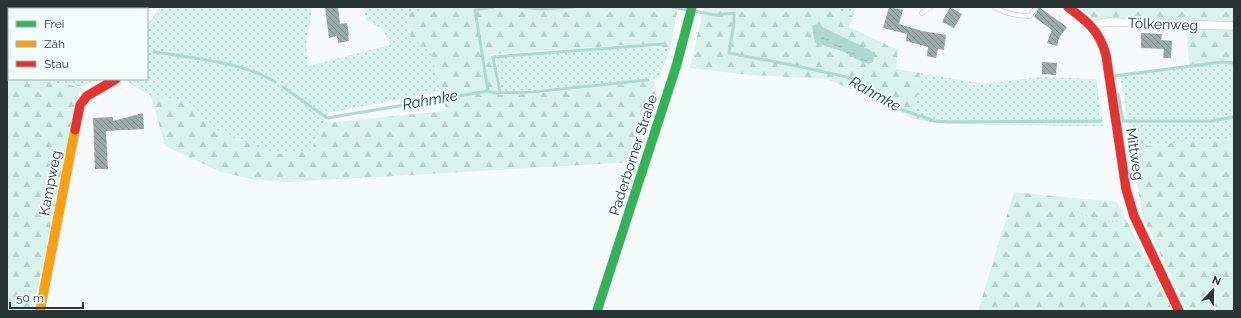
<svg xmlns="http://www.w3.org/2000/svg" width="1241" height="318" font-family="Raleway,sans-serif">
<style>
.grass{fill:url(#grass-dots)}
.forest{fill:url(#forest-firs)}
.water{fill:url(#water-ripples)}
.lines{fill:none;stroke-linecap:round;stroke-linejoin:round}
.stream{stroke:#afd8cf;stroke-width:3}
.building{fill:url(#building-back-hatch)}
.lane-casing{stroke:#b8c1bf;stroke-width:5}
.street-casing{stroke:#b8c1bf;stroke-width:9}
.fast-casing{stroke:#b8c1bf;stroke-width:10}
.slow-casing{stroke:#b8c1bf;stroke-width:10}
.jam-casing{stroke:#b8c1bf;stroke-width:10}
.path{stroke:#dddfdf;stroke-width:2;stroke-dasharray:1 3;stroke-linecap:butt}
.lane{stroke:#fdfefe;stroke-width:4}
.street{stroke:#fdfefe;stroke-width:8}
.fast{stroke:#30b455;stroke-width:9}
.slow{stroke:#ff9f0a;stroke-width:9}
.jam{stroke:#e5322d;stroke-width:9}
.labels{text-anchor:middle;stroke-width:4;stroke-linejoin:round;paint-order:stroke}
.street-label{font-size:14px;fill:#293633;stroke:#f1fefb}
.water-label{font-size:15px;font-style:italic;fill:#083b33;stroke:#f1fefb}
</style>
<defs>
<pattern id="grass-dots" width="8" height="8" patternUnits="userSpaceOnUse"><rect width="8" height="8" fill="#d8f2ec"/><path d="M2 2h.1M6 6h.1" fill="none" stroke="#b9d0cb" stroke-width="1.8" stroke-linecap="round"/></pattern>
<pattern id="forest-firs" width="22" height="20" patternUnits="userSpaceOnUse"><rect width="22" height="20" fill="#d8f2ec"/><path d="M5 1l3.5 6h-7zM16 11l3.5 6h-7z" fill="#b9d0cb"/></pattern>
<pattern id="water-ripples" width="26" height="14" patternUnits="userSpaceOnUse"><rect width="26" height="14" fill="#afd8cf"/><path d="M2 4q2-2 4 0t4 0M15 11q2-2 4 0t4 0" fill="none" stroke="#97bab2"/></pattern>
<pattern id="building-back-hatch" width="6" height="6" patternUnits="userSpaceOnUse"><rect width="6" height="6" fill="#9daba8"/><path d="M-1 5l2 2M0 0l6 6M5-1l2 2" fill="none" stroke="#808c89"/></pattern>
</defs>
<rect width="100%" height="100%" fill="#f4fbfa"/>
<g class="grass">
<polygon points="7,7 149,7 147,11 147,9 9,9 9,71 7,70"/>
<polygon points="163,7 312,7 306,45 308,66 390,45 383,29 366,20 364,7 438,7 407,13 410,36 430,51 442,91 328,113 310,152 277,154 221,133 181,100 151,96 126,81 126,79 147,79 147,27"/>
<polygon points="828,7 856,7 853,16"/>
<polygon points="644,47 670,49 658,78 533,90 501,91 496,57"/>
<polygon points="1234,60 1234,138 1132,147 1120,75"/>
<polygon points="920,73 984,84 1041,77 1096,79 1103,126 997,125 936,123 914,119"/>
<polygon points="31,79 97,79 81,87"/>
</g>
<g class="forest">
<polygon points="438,7 678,7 670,49 641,44 491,54 499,95 532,94 654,81 657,92 634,162 288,182 256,180 221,172 165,146 151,96 181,100 221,133 277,154 310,152 324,123 446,111 442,91 430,51 410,36 407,13"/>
<polygon points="704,7 828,7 853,16 849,27 898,50 896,69 920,73 914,119 865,95 827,79 750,75 690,68"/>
<polygon points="1079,7 1234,7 1234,60 1189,65 1186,20 1093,18"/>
<polygon points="7,70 9,71 9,79 31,79 81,87 75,104 33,311 7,311"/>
<polygon points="1234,138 1234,311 1187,311 1142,215 1132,147"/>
<polygon points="1014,192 1117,202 1173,311 978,311"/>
</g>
<polygon class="water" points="816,24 870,50 873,52 874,58 873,62 868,64 862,62 842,51 815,43 812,26"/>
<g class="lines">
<g class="stream">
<polyline points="519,7 541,9 573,7"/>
<polyline points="673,7 688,10"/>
<polyline points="693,11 715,15 734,13 734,23 729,53 792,65 847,77 871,89 903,110 934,121 949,122 1101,121"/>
<polyline points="7,33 9,33"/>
<path d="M154 52C189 57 246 63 275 82"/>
<polyline points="1115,79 1114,76 1222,62 1234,63"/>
<polyline points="283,87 327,118 488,91 475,10 494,7"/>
<polyline points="488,91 495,93 532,92 648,80"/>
<polyline points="500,92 493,57 663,44"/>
<polyline points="1118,94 1123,121 1211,121 1234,117"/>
</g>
</g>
<g class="building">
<polygon points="325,7 338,7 340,24 347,23 349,34 348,35 349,41 338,43 337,36 329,38"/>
<polygon points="889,7 903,10 899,24 922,31 946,35 944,50 938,49 936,58 927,56 928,47 906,41 907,34 883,28"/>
<polygon points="950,7 962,14 954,28 942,22"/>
<polygon points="1039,7 1067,27 1059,38 1057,46 1047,43 1052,30 1034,17"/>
<polygon points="1141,33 1162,34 1161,40 1172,41 1171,58 1163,58 1164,49 1141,48"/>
<polygon points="1042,62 1057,63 1056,75 1042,74"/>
<polygon points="143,113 144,129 106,131 108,169 95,169 93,118 113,117 113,121"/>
</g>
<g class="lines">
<g class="lane-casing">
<g id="lane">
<path d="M994 7C1006 14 1016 16 1030 16L1036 7"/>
<polyline points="922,13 931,7"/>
</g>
</g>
<g class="street-casing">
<g id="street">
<polyline points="147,19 156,7"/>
<polyline points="1094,26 1101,23 1109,22 1234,26"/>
</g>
</g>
<g class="fast-casing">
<polyline id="fast" points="597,311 676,67 692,7"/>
</g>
<g class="slow-casing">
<polyline id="slow" points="40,311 75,130"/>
</g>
<g class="jam-casing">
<g id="jam">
<path d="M1068 7C1088 22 1099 30 1106 55L1126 189 1134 216 1179 311"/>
<polyline points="75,130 80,105 87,96 116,79"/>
</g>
</g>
<polyline class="path" points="1074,211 1101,221 1125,221"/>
<use href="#lane" class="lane"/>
<use href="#street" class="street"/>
<use href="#fast" class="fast"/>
<use href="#slow" class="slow"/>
<use href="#jam" class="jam"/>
</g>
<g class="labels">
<g class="street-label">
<text transform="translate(1163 24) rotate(2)" y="5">Tölkenweg</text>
<text transform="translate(1135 154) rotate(81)" y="5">Mittweg</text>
<text transform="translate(633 155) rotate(-72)" y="5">Paderborner Straße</text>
<text transform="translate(50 183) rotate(-79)" y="5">Kampweg</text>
</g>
<g class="water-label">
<text transform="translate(875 94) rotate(29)" y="5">Rahmke</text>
<text transform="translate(430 100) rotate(-10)" y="5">Rahmke</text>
</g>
</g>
<rect width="1241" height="318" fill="none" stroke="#293633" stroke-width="16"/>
<rect x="8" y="8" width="140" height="72" fill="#f1fefb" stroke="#a1aeab"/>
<rect x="16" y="21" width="20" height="6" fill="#30b455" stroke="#a1aeab"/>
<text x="44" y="28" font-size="12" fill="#293633">Frei</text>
<rect x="16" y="41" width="20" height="6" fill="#ff9f0a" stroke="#a1aeab"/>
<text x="44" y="48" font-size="12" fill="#293633">Zäh</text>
<rect x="16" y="61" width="20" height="6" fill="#e5322d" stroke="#a1aeab"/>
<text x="44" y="68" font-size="12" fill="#293633">Stau</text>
<g transform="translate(1213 290) rotate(22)" stroke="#f1fefb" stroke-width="3" paint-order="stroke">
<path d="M0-3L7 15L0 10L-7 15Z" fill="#293633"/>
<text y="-6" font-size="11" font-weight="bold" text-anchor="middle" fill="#293633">N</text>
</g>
<path d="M10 302v6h73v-6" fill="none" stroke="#293633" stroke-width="2"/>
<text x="16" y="302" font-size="12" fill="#293633" stroke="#f1fefb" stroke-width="3" paint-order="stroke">50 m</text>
</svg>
